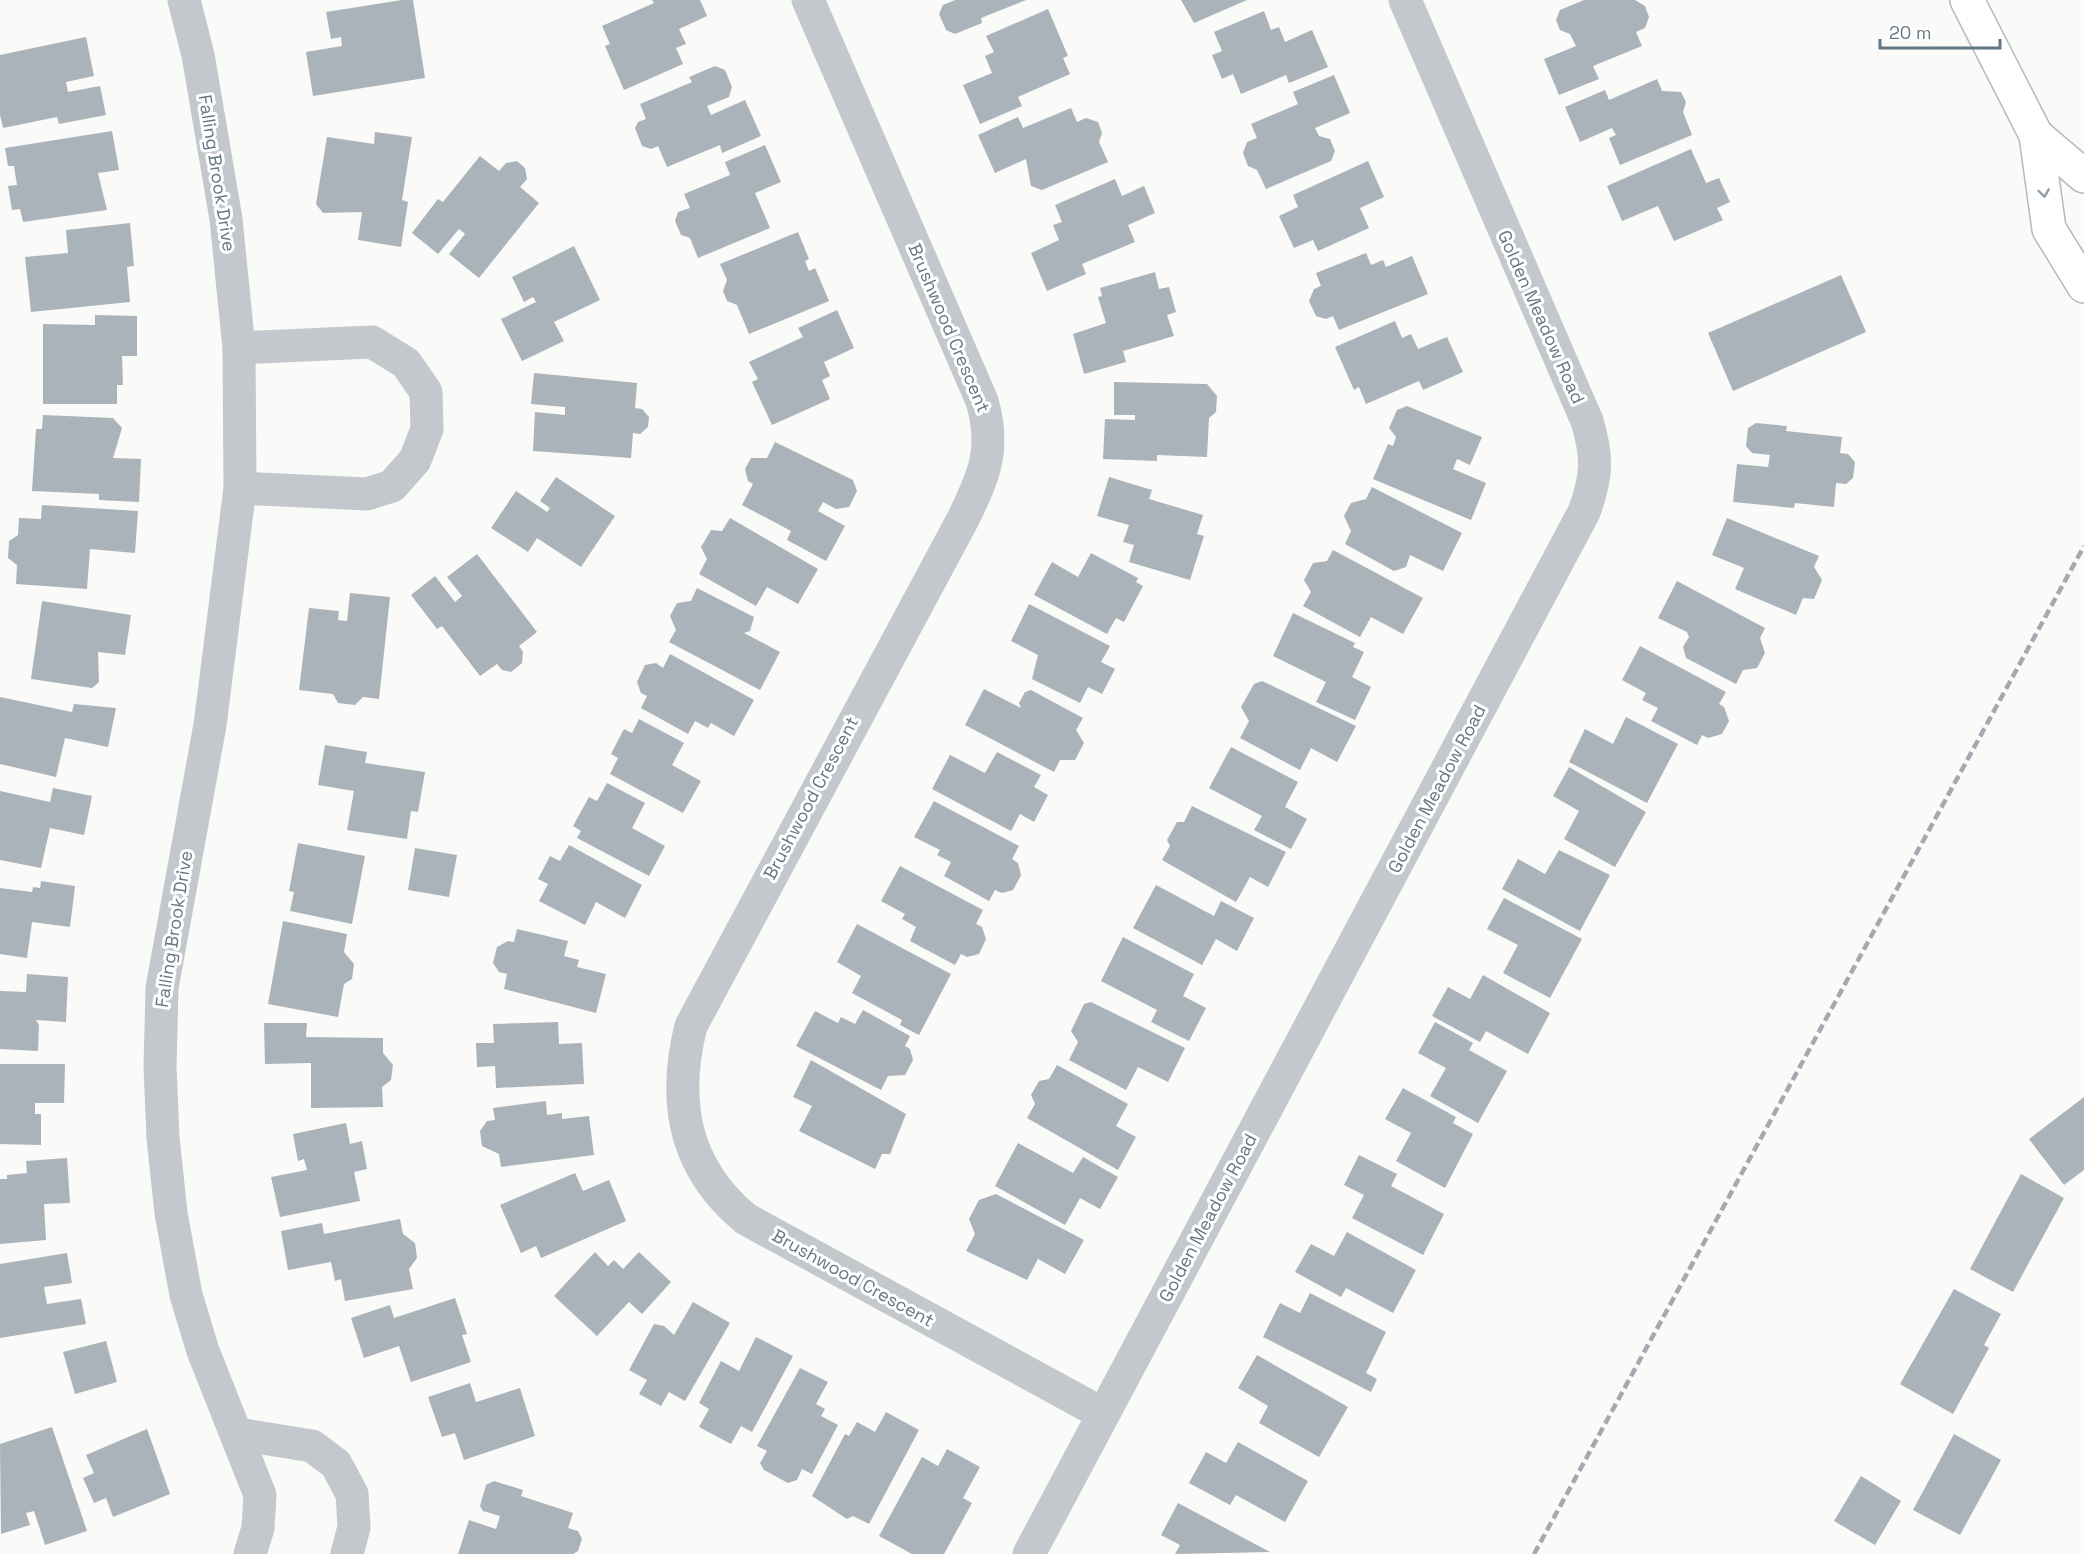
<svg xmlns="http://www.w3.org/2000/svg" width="2084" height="1554" font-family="'Space Grotesk',sans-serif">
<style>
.building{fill:#aab3b9}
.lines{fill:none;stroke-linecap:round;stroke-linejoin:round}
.primary-casing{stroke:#b5babe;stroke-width:36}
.minor{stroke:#c3c8cc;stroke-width:33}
.primary{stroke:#fff;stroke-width:33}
.rail{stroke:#a2aab0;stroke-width:4.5;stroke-dasharray:9 4.5;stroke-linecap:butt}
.oneway{stroke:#939fa8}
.labels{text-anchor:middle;stroke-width:6;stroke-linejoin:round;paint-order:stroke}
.street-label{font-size:18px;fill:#657683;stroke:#fff}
</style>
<rect width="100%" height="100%" fill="#fafaf8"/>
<g class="building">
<polygon points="402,0 413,0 425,78 313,96 306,52 342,46 341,37 331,39 326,12"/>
<polygon points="652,0 700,0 707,16 679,29 686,44 676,48 683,64 624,90 605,46 610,44 602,26 654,3"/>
<polygon points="955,0 1026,0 981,18 982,23 955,34 946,30 939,14 943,5"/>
<polygon points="1181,0 1247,0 1194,23"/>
<polygon points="1584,0 1635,0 1645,6 1649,17 1645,28 1636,32 1642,46 1593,66 1599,79 1559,95 1544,59 1576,46 1570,34 1560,30 1556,20 1560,10"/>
<polygon points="1048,9 1068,56 1063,58 1070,74 1018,97 1022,106 980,124 963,85 992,73 985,56 994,52 986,36"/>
<polygon points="1264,11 1271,30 1279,27 1285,42 1312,30 1328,67 1289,83 1286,75 1241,94 1233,74 1222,79 1212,55 1222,51 1214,32"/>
<polygon points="86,37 94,76 66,82 68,92 100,86 106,115 59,124 57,117 3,128 0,115 0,55"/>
<polygon points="715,66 725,70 732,87 729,97 707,106 711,115 745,100 761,136 722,153 720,145 667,167 658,146 651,149 642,146 635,128 638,122 646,119 640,104 692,82 689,77"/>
<polygon points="1334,75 1350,113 1315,128 1319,136 1330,139 1335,151 1331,161 1266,189 1257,170 1248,166 1243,153 1247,142 1257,138 1251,124 1298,104 1293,92"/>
<polygon points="1657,79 1662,91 1681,92 1686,102 1683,112 1692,135 1620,165 1609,138 1616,135 1612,128 1580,142 1565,107 1605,90 1609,100"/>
<polygon points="1071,108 1077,122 1086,118 1098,122 1102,133 1099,142 1108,162 1042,190 1031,186 1026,159 995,173 978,135 1018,117 1023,128"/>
<polygon points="112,131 119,170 98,173 107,210 23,222 20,209 12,210 8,186 17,185 14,166 8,166 5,148"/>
<polygon points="375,132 412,137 402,200 408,202 401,247 358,240 362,212 323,213 316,204 327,137 374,144"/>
<polygon points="765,145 781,182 755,193 770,228 698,258 690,238 681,235 675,221 678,212 690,208 684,194 730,175 725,162"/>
<polygon points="1691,149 1706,183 1719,178 1730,202 1717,208 1723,220 1674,241 1658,206 1622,221 1607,186"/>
<polygon points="480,156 499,171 506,163 517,161 525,168 527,179 520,187 539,203 479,278 449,254 465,234 459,229 438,254 412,233 438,199 443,202"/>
<polygon points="1368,161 1384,197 1360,208 1369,228 1318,251 1313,240 1294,248 1279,216 1298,207 1293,195"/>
<polygon points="1115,179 1122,196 1144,186 1155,213 1128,225 1135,242 1082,264 1086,274 1047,291 1031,253 1059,240 1053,225 1062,222 1055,205"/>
<polygon points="130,223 134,266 127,267 130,302 31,312 25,257 68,253 66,230"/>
<polygon points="798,232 809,259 805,261 809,271 815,268 829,301 749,334 737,305 727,301 723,291 727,280 720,264"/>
<polygon points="574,246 600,300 554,322 564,341 522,361 501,319 536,302 533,297 524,302 512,277"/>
<polygon points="1366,253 1371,265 1383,260 1386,267 1412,256 1428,294 1339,330 1333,316 1326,319 1316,316 1309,301 1314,289 1321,286 1316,273"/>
<polygon points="1155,272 1159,289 1169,287 1176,312 1167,315 1174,336 1123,351 1126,362 1084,374 1073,334 1106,323 1098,297 1102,296 1100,288"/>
<polygon points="1841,275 1866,332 1733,391 1708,333"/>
<polygon points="837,310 854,348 824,362 830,376 822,380 830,399 772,425 752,382 758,379 749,362 803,337 798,328"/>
<polygon points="95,315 137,316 137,356 122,356 123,385 117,385 117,404 43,404 43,324 95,325"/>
<polygon points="1395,321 1402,338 1411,334 1418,349 1447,337 1463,372 1423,390 1419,381 1366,404 1359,387 1354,390 1335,347"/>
<polygon points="534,373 637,383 635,408 642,409 649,417 648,427 640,434 633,433 631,458 533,451 535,412 565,415 565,407 531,404"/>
<polygon points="1114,382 1207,384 1217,396 1216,412 1209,418 1207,457 1157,455 1157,461 1103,459 1105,419 1135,420 1135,415 1114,415"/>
<polygon points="1407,406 1482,437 1470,465 1457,459 1453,469 1486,483 1471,520 1373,479 1388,444 1393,446 1396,437 1389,428 1397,410"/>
<polygon points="43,415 113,418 122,428 113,458 141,459 139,502 99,500 99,494 32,491 36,429 42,429"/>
<polygon points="1756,423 1787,426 1786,431 1842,437 1840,453 1848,454 1855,462 1853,478 1846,484 1836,483 1834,507 1795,503 1794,508 1733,502 1737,464 1768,467 1770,455 1752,453 1746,446 1748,428"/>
<polygon points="775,442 853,480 857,491 849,507 836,509 823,502 818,511 845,526 826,561 787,540 791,531 742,505 753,484 748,481 745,469 751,458 767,458"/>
<polygon points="556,477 615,516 581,567 537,538 528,552 491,528 516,491 547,512 550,508 540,501"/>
<polygon points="1109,477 1152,490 1149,499 1203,515 1197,534 1204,536 1190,580 1129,562 1134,545 1123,542 1129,525 1097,516"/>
<polygon points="1372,487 1462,533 1443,571 1410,555 1406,567 1394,571 1345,544 1351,531 1344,516 1351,503 1366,499"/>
<polygon points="42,505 138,511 135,553 90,549 87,589 16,584 17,565 8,558 9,541 18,535 19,518 41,519"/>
<polygon points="730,518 818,569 798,604 767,587 756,606 699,574 707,559 701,547 711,530 722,531"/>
<polygon points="1727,518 1819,556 1814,567 1822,580 1814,599 1803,598 1796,615 1735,589 1744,568 1712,555"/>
<polygon points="1333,550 1423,598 1403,634 1371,617 1360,637 1303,606 1311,592 1304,580 1313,563 1327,561"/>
<polygon points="1091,553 1138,578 1136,582 1143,586 1124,622 1116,618 1107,634 1034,595 1052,562 1078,577"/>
<polygon points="477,554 537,632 519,646 523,652 522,663 511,672 502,670 497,664 480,676 442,626 437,629 411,595 435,576 455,602 462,596 447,577"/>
<polygon points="1677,581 1765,628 1760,638 1765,653 1757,668 1743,670 1736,684 1686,658 1683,647 1689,637 1687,632 1658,618"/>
<polygon points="697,588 754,617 750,631 744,633 780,652 760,690 669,642 676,630 670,616 677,603 691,601"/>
<polygon points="350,593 390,597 379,699 363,697 355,705 338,703 333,694 299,690 309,608 339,611 338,620 347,621"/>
<polygon points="42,601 131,615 125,655 98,652 99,682 92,688 31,679"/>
<polygon points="1029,604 1110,646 1101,662 1115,669 1102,694 1088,687 1080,703 1032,679 1038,655 1011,641"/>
<polygon points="1293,613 1355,643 1353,647 1364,652 1352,677 1371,687 1355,720 1316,702 1326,682 1273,656"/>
<polygon points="1640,646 1726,692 1719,704 1724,707 1729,721 1722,734 1708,738 1702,735 1697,745 1651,721 1658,708 1642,700 1646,693 1622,680"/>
<polygon points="670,654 754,700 734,736 711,723 708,728 695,721 688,734 641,708 647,696 641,693 637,682 645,665 656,663 663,668"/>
<polygon points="1262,681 1356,726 1337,762 1311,748 1300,770 1240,738 1249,721 1241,707 1254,684"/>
<polygon points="984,689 1021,708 1019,703 1025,692 1031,690 1083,718 1076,730 1084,743 1075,760 1060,760 1054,772 965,725"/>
<polygon points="0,697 72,712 74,704 116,708 108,747 65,738 56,777 0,764"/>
<polygon points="1626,717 1678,744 1647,803 1569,762 1585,729 1613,744"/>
<polygon points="639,719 684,743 672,765 701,781 683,813 610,774 618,758 611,754 624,729 632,733"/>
<polygon points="325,745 367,752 365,763 425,772 418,812 411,811 407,839 347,830 354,791 318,785"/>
<polygon points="1231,747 1298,782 1285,807 1307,819 1291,849 1254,830 1262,816 1209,788"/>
<polygon points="997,752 1041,775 1034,787 1048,795 1034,822 1020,814 1011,831 932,789 950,755 985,773"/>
<polygon points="1569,767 1646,812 1615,867 1564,839 1579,811 1553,796"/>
<polygon points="607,783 645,803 632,828 665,846 649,876 577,838 581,831 573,826 589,797 597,801"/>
<polygon points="53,788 92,796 84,835 50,828 41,868 0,860 0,791 50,802"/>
<polygon points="934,801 1019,846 1012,859 1018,863 1021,875 1013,890 1002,893 995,890 989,901 944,876 951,862 937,855 940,850 914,837"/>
<polygon points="1192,806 1286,852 1268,887 1250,877 1236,902 1162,860 1170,846 1167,840 1177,822 1184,822"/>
<polygon points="298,843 365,856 352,924 290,911 294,892 289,891"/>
<polygon points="569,845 642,885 625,918 596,902 585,925 539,901 548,884 538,879 550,856 560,861"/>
<polygon points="415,848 457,855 449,897 408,890"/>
<polygon points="1559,850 1610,875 1580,931 1502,889 1518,859 1545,874"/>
<polygon points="900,866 983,910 976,924 982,927 986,939 979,954 967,957 961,954 955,965 910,941 916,927 902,919 905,914 881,901"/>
<polygon points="41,881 75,886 70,927 32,922 27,958 0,954 0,888 32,892 33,887 40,888"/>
<polygon points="1156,885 1214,916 1221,901 1254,918 1237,951 1216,939 1202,965 1133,928"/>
<polygon points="1504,898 1582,939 1550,998 1503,973 1518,945 1487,929"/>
<polygon points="283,921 347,934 344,952 354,964 352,979 344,984 338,1017 268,1004"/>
<polygon points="857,924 951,974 919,1035 900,1025 902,1020 852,993 861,976 837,962"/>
<polygon points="517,929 568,941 564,956 579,960 577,967 606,974 596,1013 504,989 507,974 499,972 493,963 497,947 508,941 514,942"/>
<polygon points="1123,937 1194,974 1183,996 1206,1008 1189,1041 1151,1022 1157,1010 1101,981"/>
<polygon points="27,974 68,977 66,1022 36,1020 39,1025 38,1051 0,1049 0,991 26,992"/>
<polygon points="1483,975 1550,1013 1528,1054 1486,1031 1480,1042 1432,1016 1448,987 1470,999"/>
<polygon points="1091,1002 1185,1048 1168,1082 1138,1067 1126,1090 1069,1060 1078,1042 1071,1031 1084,1004"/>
<polygon points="863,1010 910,1036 905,1046 910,1049 913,1060 905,1075 888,1076 881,1090 796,1046 815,1011 838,1023 841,1017 855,1024"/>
<polygon points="558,1022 559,1044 582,1043 584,1084 496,1088 495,1066 477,1067 476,1043 494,1043 493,1024"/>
<polygon points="1435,1022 1473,1043 1469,1050 1507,1071 1478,1123 1430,1096 1446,1068 1418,1053"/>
<polygon points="264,1023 307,1023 306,1037 383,1038 383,1053 393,1065 391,1080 382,1087 383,1107 311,1108 311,1063 265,1064"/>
<polygon points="811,1060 906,1114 890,1154 882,1154 875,1169 799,1131 812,1106 793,1097"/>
<polygon points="0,1064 65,1064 64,1103 35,1103 35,1114 41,1114 41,1145 0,1144"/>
<polygon points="1057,1065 1128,1104 1116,1126 1136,1137 1118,1170 1027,1118 1035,1104 1031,1095 1039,1081 1049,1079"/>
<polygon points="1403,1088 1456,1117 1453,1123 1473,1134 1445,1188 1396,1161 1411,1133 1385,1119"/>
<polygon points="2084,1097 2084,1170 2064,1185 2029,1139"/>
<polygon points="546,1101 547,1115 562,1113 562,1119 589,1116 594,1155 501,1167 499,1154 482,1146 480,1131 487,1121 495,1120 493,1108"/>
<polygon points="346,1123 350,1144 362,1141 367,1169 354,1172 360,1201 280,1217 271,1177 307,1170 304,1159 298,1161 293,1134"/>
<polygon points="1018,1143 1073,1173 1083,1157 1118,1177 1100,1209 1080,1198 1065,1225 995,1186"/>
<polygon points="1359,1155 1397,1174 1391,1186 1444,1214 1423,1255 1352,1218 1364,1195 1344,1185"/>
<polygon points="67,1158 70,1203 44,1204 46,1240 0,1244 0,1179 7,1179 7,1175 27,1173 26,1161"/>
<polygon points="575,1173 583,1191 609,1180 626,1221 541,1258 536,1246 521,1253 500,1205"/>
<polygon points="2021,1174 2064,1198 2013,1292 1970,1269"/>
<polygon points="996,1194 1084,1240 1065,1274 1038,1259 1027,1280 966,1251 975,1234 969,1219 979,1200"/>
<polygon points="400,1219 403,1234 415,1243 417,1258 409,1269 413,1289 345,1301 341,1279 335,1281 331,1262 288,1270 281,1231 322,1223 324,1234"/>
<polygon points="1347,1232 1416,1270 1393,1313 1346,1288 1341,1297 1295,1272 1311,1244 1334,1256"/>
<polygon points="595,1252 608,1266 614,1260 623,1269 639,1252 671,1282 642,1314 629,1302 597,1336 554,1296"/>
<polygon points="67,1253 72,1283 44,1287 47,1304 81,1299 86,1324 0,1338 0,1264"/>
<polygon points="1954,1289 2001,1314 1984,1345 1989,1348 1953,1414 1900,1384"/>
<polygon points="1310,1293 1386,1332 1366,1373 1377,1379 1371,1392 1263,1337 1280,1303 1300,1313"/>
<polygon points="455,1298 467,1334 462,1335 471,1362 411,1382 399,1346 364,1358 351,1318 390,1305 394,1318"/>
<polygon points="693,1302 730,1323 685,1401 669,1392 661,1406 639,1394 647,1380 629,1370 654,1324 664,1326 674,1335"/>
<polygon points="756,1337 793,1356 752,1432 741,1426 731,1444 699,1427 709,1409 699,1403 721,1361 739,1371"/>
<polygon points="106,1341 117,1382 75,1394 63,1352"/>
<polygon points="1257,1355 1348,1407 1319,1457 1259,1423 1268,1406 1238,1388"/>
<polygon points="800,1368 828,1382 816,1404 825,1409 821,1416 838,1425 812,1474 802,1469 797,1480 788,1483 764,1470 760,1463 767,1451 757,1446"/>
<polygon points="470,1383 476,1402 520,1388 535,1436 464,1460 455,1433 442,1437 428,1397"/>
<polygon points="886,1412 919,1430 869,1524 853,1516 847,1519 812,1496 845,1434 849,1436 857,1422 875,1432"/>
<polygon points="52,1427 87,1531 45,1545 34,1511 26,1513 30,1525 1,1534 0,1444"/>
<polygon points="147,1429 170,1494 113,1517 106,1498 94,1503 83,1478 94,1473 86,1455"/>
<polygon points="1954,1434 2001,1460 1960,1535 1913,1510"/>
<polygon points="1238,1442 1308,1481 1285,1522 1236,1495 1230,1505 1189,1483 1206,1452 1226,1463"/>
<polygon points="947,1449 980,1467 963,1498 972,1503 944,1554 912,1554 879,1536 922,1457 938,1466"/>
<polygon points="1861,1476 1901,1501 1875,1545 1834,1521"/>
<polygon points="494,1481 523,1490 521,1496 573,1513 568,1528 578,1531 582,1539 578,1551 573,1554 458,1554 469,1520 496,1529 500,1516 483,1511 480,1506 486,1485"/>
<polygon points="1178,1503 1270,1552 1175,1554 1180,1545 1161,1535"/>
</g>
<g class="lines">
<g class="primary-casing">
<g id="primary">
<polyline points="1967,0 2036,135 2049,229 2084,286"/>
<polyline points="2036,135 2084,176"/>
</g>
</g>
<g class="minor">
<polyline points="184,0 198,55 226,219 239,348 240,488 210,725 162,988 160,1067 163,1138 171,1213 186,1295 203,1351 260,1495 258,1528 250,1554"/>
<path d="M808 0 982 401C996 449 984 476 963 519L691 1026C672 1101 684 1168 746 1219L1103 1414"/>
<polyline points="239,348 372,342 406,363 426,392 427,429 415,460 392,486 367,494 240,488"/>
<polyline points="238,1434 312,1446 336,1464 352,1494 354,1527 347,1554"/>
<path d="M1029 1554 1584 512C1597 477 1598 457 1587 421L1405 0"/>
</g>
<use href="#primary" class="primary"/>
<polyline class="rail" points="1534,1554 2084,546"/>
</g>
<defs><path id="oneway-chevron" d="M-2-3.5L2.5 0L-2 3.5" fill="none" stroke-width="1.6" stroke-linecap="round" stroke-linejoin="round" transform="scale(1.5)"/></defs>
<use class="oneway" href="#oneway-chevron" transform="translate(2044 193) rotate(82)"/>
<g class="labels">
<g class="street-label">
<text transform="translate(217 173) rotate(81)" y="6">Falling Brook Drive</text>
<text transform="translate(1541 317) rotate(66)" y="6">Golden Meadow Road</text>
<text transform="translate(949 328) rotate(67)" y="6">Brushwood Crescent</text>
<text transform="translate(1437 789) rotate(-62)" y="6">Golden Meadow Road</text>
<text transform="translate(811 798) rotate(-62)" y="6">Brushwood Crescent</text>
<text transform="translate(174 929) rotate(-81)" y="6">Falling Brook Drive</text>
<text transform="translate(1208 1218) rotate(-62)" y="6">Golden Meadow Road</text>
<text transform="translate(853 1278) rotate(29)" y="6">Brushwood Crescent</text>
</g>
</g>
<path d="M1880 39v9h120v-9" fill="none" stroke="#657683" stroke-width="3"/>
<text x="1889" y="39" font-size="18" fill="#657683" stroke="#ffffff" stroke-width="4.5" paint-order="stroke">20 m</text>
</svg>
